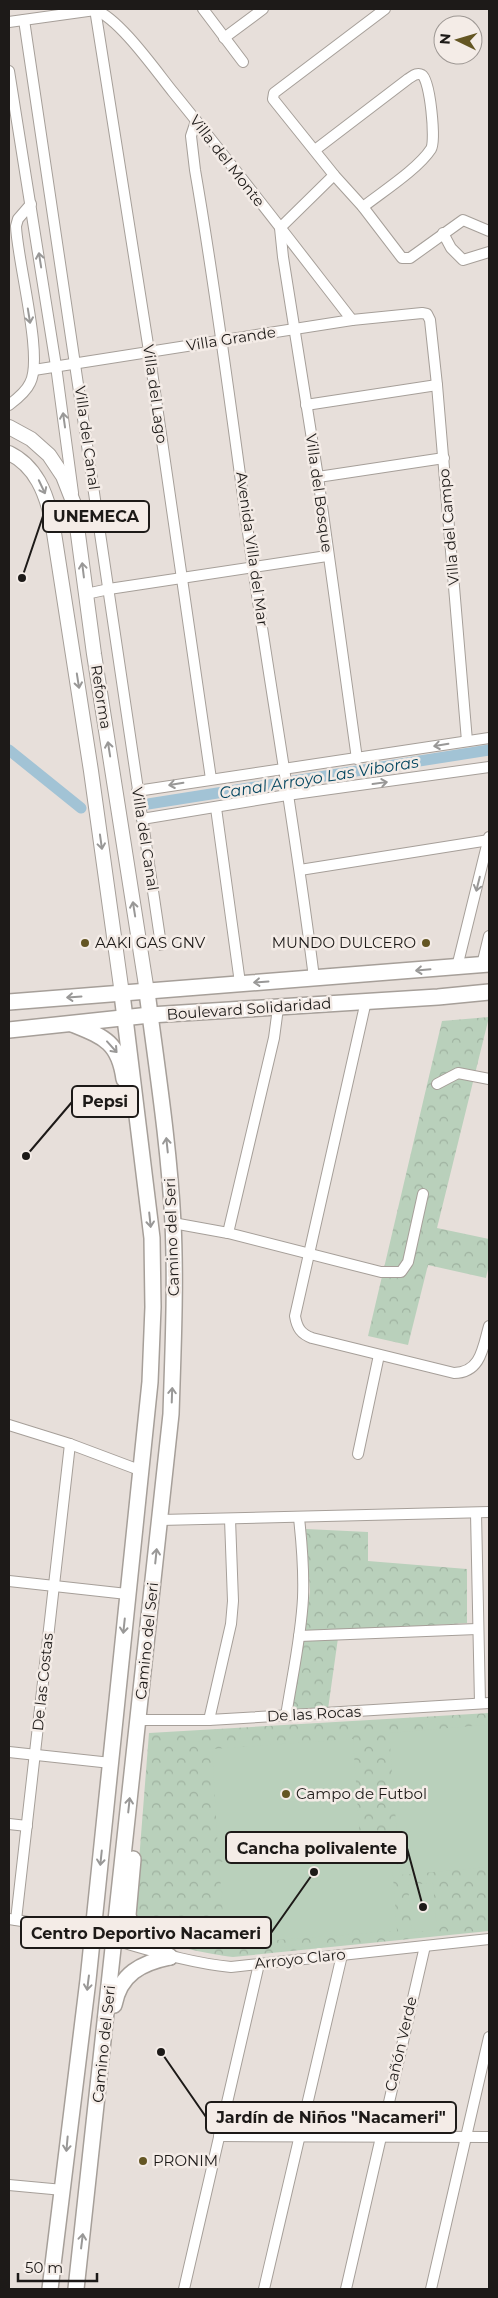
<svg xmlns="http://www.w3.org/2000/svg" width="498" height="2298" font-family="Montserrat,sans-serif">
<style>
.park{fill:url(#park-crowns)}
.pitch{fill:#b9d0bb}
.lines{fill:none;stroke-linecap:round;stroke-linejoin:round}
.canal{stroke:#a2c3d5;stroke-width:11}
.minor-casing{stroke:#a69f99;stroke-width:12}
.secondary-casing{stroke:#a69f99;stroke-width:16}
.primary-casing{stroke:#a69f99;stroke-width:18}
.minor{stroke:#fff;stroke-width:10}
.secondary{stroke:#fff;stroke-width:14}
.primary{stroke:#fff;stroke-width:15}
.oneway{stroke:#999897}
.poi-dot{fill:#645623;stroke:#f4ece7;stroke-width:2}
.labels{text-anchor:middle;stroke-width:5;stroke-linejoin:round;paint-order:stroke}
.street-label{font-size:15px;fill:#1d1a18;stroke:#f4ece7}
.poi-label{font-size:15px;fill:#1d1a18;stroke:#f4ece7;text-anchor:start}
.water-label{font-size:16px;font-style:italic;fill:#064862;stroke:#f4ece7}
.leader{fill:none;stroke:#1d1a18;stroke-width:2}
.callout-dot{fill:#1d1a18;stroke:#f4ece7;stroke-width:2}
.callout{fill:#f4ece7;stroke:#1d1a18;stroke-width:2}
.callout-label{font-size:16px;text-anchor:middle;font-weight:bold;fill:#1d1a18}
</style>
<defs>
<pattern id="park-crowns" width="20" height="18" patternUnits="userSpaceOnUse" patternTransform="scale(1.25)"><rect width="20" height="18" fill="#b9d0bb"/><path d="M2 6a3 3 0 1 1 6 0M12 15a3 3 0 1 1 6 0" fill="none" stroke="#9fb2a0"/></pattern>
</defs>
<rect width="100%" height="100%" fill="#e7dfda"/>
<g class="park">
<polygon points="489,1017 437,1228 489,1239 489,1264 486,1278 428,1265 408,1345 368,1336 442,1021"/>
<polygon points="306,1529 368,1532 368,1561 467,1569 467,1623 339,1631 328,1709 290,1713 310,1592"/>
<path d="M489 1713V1931L233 1957C211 1954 157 1946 143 1929 138 1924 136 1918 135 1912L149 1733Z"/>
</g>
<g class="pitch">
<polygon points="485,1725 489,1772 489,1867 400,1875 389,1733"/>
<polygon points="353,1739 360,1840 218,1849 212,1749"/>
<polygon points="391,1848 397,1931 225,1944 219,1862"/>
<polygon points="433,1883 437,1930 412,1932 408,1885"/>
</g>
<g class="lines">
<g class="canal">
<polyline points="9,750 81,808"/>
<polyline points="148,804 489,750"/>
</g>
<g class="minor-casing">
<g id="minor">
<polyline points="95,9 149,351 211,779"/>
<polyline points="203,9 243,62"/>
<polyline points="385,9 274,93 273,99 334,175 363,207 402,258 410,258 463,220 489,231"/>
<polyline points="24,20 161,945"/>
<path d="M9 22 95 10C119 18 156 71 173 92 234 167 293 244 352 320"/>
<polyline points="224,38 263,9"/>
<polyline points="9,71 56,366 73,493"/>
<path d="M196 121 191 136 195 170C218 302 234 435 253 568 273 704 297 840 314 978"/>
<path d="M315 150 408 79C413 76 417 72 422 75 430 79 436 141 431 149 418 169 382 192 363 207"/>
<polyline points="334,175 280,228 283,257 318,477 357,759"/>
<polyline points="443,233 451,248 463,260 489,252"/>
<polyline points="34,370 352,320 422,313 427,314 430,320 437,385 467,741"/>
<path d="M9 405C17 399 26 392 30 383 44 358 17 260 16 226L18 219 31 204"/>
<polyline points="306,405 437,385"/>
<polyline points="318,477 444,458"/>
<polyline points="86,594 109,589 327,556"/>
<polyline points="137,791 489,738"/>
<polyline points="216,808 240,983"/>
<polyline points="142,819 287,795 489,767"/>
<polyline points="300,870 489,840"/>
<polyline points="482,965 489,936"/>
<polyline points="457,967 489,837"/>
<path d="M366 1001 295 1316C297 1328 301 1334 312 1338L454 1373C481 1373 483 1347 489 1326"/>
<polyline points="437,1084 458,1073 489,1079"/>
<polyline points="173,1223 228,1233 381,1272 401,1272 408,1262 423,1194"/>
<polyline points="228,1233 274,1038 278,1008"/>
<polyline points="9,1425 70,1444 142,1471"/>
<polyline points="358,1454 379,1355"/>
<polyline points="476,1513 480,1703"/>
<polyline points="160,1520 489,1512"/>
<polyline points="9,1581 127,1594"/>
<polyline points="299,1636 477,1629"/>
<path d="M286 1716C292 1677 301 1638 303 1598 304 1572 302 1545 299 1518"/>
<polyline points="138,1720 209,1720 489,1703"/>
<polyline points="209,1720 231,1624 233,1601 230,1519"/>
<polyline points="9,1752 111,1763"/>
<polyline points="9,1824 27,1826"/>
<path d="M9 1919C44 1924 80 1931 114 1940 153 1951 190 1963 231 1967L489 1939"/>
<polyline points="16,1920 70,1444"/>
<polyline points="219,2136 489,2137"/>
<polyline points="9,2185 63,2190"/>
<polyline points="184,2289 259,1964"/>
<polyline points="264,2289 342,1955"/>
<polyline points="346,2289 425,1946"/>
<polyline points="431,2289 489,2037"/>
</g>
</g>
<g class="secondary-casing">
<g id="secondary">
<polyline points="9,427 31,439 49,455 63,476 74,504 94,654 147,992"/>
<path d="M9 453C36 466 46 493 52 520L91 771 122 994"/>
</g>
</g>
<g class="primary-casing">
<g id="primary">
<polyline points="9,1002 489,964"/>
<path d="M72 1024C104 1037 119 1042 124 1079"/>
<polyline points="9,1030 150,1015 438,997 489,992"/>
<path d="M133 1859 128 1915C133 1938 153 1944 170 1957"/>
<path d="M114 2005C120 1974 141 1963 170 1957"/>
<polyline points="50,2289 88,1980 150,1382 153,1307 152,1238 122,994"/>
<path d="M76 2289 171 1414C173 1350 176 1286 173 1223 169 1145 157 1069 147 992"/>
</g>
</g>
<use href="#minor" class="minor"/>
<use href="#secondary" class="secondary"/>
<use href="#primary" class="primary"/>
</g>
<defs><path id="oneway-shaft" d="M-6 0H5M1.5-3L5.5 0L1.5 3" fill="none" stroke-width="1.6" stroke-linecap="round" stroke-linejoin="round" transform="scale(1.25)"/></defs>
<g class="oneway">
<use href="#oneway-shaft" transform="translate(40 260) rotate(-99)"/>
<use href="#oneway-shaft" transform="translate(29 316) rotate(81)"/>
<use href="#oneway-shaft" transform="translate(64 420) rotate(-98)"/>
<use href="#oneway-shaft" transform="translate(42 487) rotate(65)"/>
<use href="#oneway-shaft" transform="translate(83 570) rotate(-97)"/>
<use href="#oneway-shaft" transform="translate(78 681) rotate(81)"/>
<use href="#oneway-shaft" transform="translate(441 745) rotate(171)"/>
<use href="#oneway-shaft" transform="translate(109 749) rotate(-99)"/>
<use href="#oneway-shaft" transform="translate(380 783) rotate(-8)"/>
<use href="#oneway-shaft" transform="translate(176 784) rotate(171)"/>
<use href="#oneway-shaft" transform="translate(101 842) rotate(82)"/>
<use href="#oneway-shaft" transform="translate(478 884) rotate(104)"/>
<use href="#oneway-shaft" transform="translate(134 909) rotate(-99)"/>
<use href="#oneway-shaft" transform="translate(423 970) rotate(175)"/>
<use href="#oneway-shaft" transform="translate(261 982) rotate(176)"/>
<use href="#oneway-shaft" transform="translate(74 997) rotate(176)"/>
<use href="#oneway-shaft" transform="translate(112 1047) rotate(48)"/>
<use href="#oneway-shaft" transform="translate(167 1145) rotate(-96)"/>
<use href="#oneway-shaft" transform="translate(150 1220) rotate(84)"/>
<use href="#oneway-shaft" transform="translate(172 1395) rotate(-88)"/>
<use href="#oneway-shaft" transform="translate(156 1556) rotate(-84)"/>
<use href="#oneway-shaft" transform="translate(124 1626) rotate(96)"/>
<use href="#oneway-shaft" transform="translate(129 1805) rotate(-84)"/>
<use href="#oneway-shaft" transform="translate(101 1858) rotate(96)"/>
<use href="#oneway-shaft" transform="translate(88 1983) rotate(97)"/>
<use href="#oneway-shaft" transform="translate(67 2144) rotate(95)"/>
<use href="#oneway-shaft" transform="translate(82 2241) rotate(-83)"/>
</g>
<g class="poi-dot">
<circle cx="85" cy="943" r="5"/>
<circle cx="426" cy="943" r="5"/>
<circle cx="286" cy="1794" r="5"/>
<circle cx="143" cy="2161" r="5"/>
</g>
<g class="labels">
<g class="street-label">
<text transform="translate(227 161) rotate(52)" y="5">Villa del Monte</text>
<text transform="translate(231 339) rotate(-9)" y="5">Villa Grande</text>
<text transform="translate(155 394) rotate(82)" y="5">Villa del Lago</text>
<text transform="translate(87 438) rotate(82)" y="5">Villa del Canal</text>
<text transform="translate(319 493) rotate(82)" y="5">Villa del Bosque</text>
<text transform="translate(449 527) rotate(-95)" y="5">Villa del Campo</text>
<text transform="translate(252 549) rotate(82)" y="5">Avenida Villa del Mar</text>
<text transform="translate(101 697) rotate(81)" y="5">Reforma</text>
<text transform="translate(145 839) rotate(81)" y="5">Villa del Canal</text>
<text transform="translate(249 1009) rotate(-4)" y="5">Boulevard Solidaridad</text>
<text transform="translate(172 1237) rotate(-92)" y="5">Camino del Seri</text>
<text transform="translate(147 1641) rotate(-84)" y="5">Camino del Seri</text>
<text transform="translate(43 1682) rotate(-84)" y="5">De las Costas</text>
<text transform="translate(314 1714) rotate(-3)" y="5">De las Rocas</text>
<text transform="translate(300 1959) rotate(-6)" y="5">Arroyo Claro</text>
<text transform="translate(104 2044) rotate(-84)" y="5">Camino del Seri</text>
<text transform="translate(401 2044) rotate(-77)" y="5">Cañón Verde</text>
</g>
<g class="poi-label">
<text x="95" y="948">AAKI GAS GNV</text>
<text x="416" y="948" text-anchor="end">MUNDO DULCERO</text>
<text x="296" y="1799">Campo de Futbol</text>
<text x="153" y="2166">PRONIM</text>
</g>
<g class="water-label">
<text transform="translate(319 777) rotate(-9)" y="6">Canal Arroyo Las Viboras</text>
</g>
</g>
<path class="leader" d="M22 578L43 516M26 1156L72 1102M423 1907L407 1848M314 1872L271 1933M161 2052L206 2117"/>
<g class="callout-dot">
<circle cx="22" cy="578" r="5"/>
<circle cx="26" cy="1156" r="5"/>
<circle cx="423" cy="1907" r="5"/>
<circle cx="314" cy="1872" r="5"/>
<circle cx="161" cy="2052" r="5"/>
</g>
<g class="callout">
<rect x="43" y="501" width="106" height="31" rx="5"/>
<rect x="72" y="1086" width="66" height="31" rx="5"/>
<rect x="226" y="1832" width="181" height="31" rx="5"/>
<rect x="21" y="1917" width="250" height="31" rx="5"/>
<rect x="206" y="2102" width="250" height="31" rx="5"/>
</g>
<g class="callout-label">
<text x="96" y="522">UNEMECA</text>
<text x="105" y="1107">Pepsi</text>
<text x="317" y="1854">Cancha polivalente</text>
<text x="146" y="1939">Centro Deportivo Nacameri</text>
<text x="331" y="2123">Jardín de Niños "Nacameri"</text>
</g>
<rect width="498" height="2298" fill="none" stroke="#1d1a18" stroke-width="20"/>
<g transform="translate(458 40) rotate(275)"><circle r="24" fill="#f4ece7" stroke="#9e9894"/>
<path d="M0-4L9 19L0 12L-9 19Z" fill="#645623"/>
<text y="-8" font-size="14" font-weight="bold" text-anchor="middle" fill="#1d1a18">N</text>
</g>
<path d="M18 2273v8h79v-8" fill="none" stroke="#1d1a18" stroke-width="2.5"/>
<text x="25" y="2273" font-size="15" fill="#1d1a18" stroke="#f4ece7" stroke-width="4" paint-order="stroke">50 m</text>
</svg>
